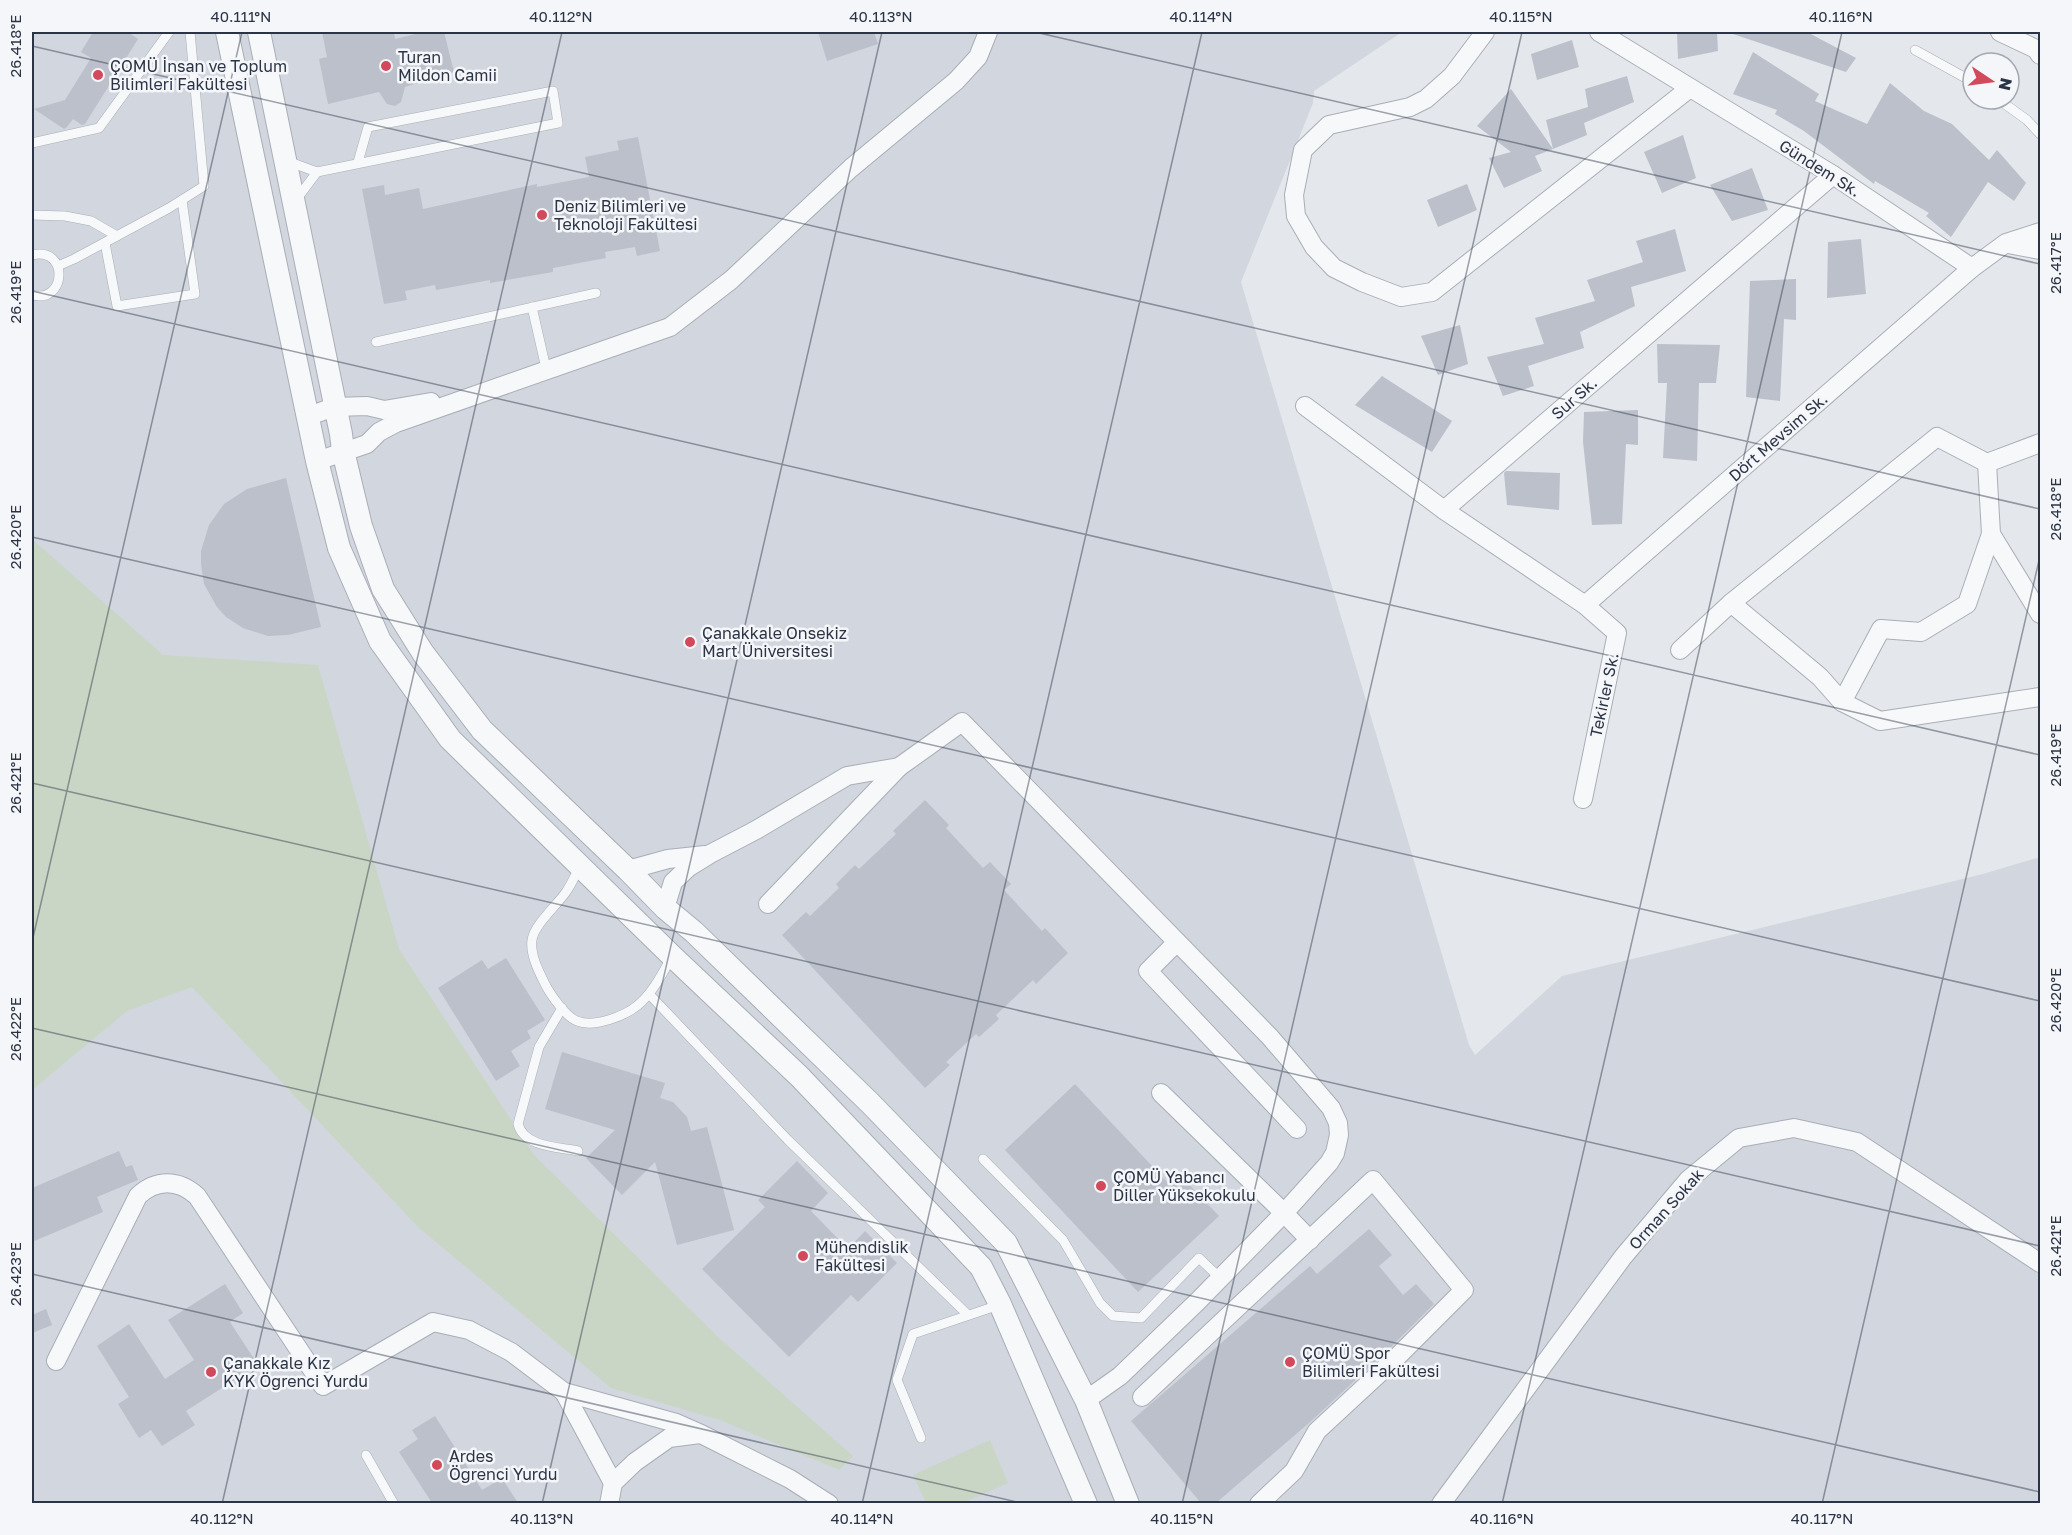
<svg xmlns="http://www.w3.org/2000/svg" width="2072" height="1535" font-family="'Golos Text',sans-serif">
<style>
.built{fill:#d2d6de}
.green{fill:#c9d6c5}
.building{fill:#bbc0ca}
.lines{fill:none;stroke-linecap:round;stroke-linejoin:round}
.service-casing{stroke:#a9aeb7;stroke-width:10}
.minor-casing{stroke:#a9aeb7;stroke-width:20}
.tertiary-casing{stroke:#a9aeb7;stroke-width:24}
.service{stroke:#f7f8fa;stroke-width:9}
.minor{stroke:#f7f8fa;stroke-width:18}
.tertiary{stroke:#f7f8fa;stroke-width:22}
.ticks{fill:none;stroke:#2b3445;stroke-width:1.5;stroke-opacity:0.45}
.poi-dot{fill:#d1495b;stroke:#f4f6f9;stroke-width:2}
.labels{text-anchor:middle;stroke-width:5;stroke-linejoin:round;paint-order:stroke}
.poi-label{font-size:16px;fill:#2b3445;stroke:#f4f6f9;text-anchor:start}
.street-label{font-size:16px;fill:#2b3445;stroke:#f4f6f9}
.neatline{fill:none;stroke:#2b3445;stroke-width:2}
.ticks-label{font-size:15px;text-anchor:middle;fill:#2b3445}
</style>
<rect width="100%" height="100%" fill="#e4e7ec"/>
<polygon class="built" points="32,32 1402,32 1314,91 1313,103 1241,282 1469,1045 1475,1055 1562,976 1983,874 2040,857 2040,1503 32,1503"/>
<g class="green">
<polygon points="32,539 163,655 318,665 399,949 534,1155 718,1337 853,1456 839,1470 720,1420 611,1388 418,1227 192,987 127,1011 32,1090"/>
<polygon points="990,1440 1008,1483 962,1503 926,1503 913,1475"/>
</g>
<g class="building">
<polygon points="93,32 128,32 138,39 85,124 82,125 73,119 66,128 64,129 34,109 65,100 91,58 81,52"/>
<polygon points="322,32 394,32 395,39 424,32 444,32 454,72 405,87 401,102 395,106 387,104 379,92 328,104 319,59 327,57"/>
<polygon points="818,32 874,32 878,44 827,61"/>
<polygon points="1677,32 1717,32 1718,51 1678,59"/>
<polygon points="1733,32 1807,32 1856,58 1846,72 1733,34"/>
<polygon points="1572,40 1579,67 1537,80 1531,54"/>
<polygon points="1753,52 1819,94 1815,101 1867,124 1890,83 1924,111 1952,124 1989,160 1997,150 2026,183 2014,201 1988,182 1951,237 1926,216 1929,213 1875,181 1874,184 1804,131 1775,114 1777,110 1733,94"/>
<polygon points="1627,76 1634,102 1584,123 1587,135 1553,149 1546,120 1588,107 1585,89"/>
<polygon points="1511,89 1553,149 1535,156 1542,171 1504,188 1489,158 1511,152 1477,126"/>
<polygon points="1683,135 1696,178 1662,193 1644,152"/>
<polygon points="638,137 660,251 637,256 635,247 605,252 606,258 553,268 553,272 490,283 490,280 436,290 435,285 405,291 407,300 384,304 362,189 384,185 385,195 419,188 423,209 537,184 537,187 589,177 585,157 619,150 617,141"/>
<polygon points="1752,168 1768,210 1732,221 1710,185"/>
<polygon points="1467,184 1477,210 1438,227 1427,200"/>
<polygon points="1675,229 1686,271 1631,287 1635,306 1580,332 1584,348 1528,366 1534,386 1503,396 1487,357 1544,344 1535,318 1595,301 1587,280 1643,262 1636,241"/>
<polygon points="1861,239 1866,294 1827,298 1828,242"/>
<polygon points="1796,279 1796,320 1784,319 1780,401 1746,397 1750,281"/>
<polygon points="1460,325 1468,364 1438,375 1421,336"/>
<polygon points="1657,344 1720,345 1716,383 1699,383 1697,461 1663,458 1667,383 1658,383"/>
<polygon points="1382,376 1452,421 1432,452 1355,405"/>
<polygon points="1638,410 1638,445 1626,444 1622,524 1592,525 1583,442 1584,412"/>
<polygon points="1506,471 1560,473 1559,510 1507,505 1504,473"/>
<polygon points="286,478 321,627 288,635 268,636 243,628 226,617 217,607 204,584 201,564 201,551 209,525 224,504 247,489"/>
<polygon points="925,800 949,825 946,828 983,868 990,862 1011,884 1004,890 1042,931 1045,928 1068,953 1036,984 1033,980 996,1015 999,1019 979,1037 976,1034 946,1062 950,1065 925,1088 782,935 806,912 810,916 839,888 836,884 855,865 859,869 896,834 893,831"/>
<polygon points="506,958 545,1020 527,1031 531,1038 511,1051 520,1066 496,1081 438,988 482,960 488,969"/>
<polygon points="562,1052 665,1083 660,1098 673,1102 687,1117 691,1131 707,1127 734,1230 677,1245 655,1162 622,1195 586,1158 615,1130 545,1109"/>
<polygon points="1075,1084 1169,1184 1179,1174 1219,1216 1138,1292 1005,1150"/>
<polygon points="119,1151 126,1167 132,1165 138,1180 97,1197 103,1212 32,1242 32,1188"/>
<polygon points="797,1161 828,1193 811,1211 848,1249 865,1231 897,1263 858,1302 851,1295 789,1357 702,1269 765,1207 758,1200"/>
<polygon points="1369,1229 1392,1255 1379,1266 1403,1295 1416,1284 1434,1304 1388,1350 1309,1423 1216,1503 1201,1503 1131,1421 1310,1266 1317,1274"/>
<polygon points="225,1284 243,1313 230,1322 258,1365 186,1411 195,1425 162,1446 151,1430 139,1438 118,1404 129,1397 97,1346 129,1324 165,1379 194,1360 168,1320"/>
<polygon points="46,1309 52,1325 32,1333 32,1315"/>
<polygon points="435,1416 482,1490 502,1478 518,1503 432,1503 399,1452 418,1439 412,1430"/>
</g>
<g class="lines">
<g class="service-casing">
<g id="service">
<polyline points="1915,50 1973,82"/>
<polyline points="1998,99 2027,120 2040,134"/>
<polyline points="32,143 99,128 169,32"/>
<polyline points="287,161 317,172 558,123 553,91 368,127 358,162"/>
<polyline points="296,200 317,172"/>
<polyline points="32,215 65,216 91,221 117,236"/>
<polyline points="105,243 117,306 195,294 182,200"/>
<path d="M32 255C69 246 67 304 32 295"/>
<polyline points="58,266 74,259 169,208 204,186 190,32"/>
<polyline points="532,307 545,364"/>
<polyline points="376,342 596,293"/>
<path d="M579 868C575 876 571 885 566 892 557 905 534 925 532 940 530 955 539 972 545 984 550 994 566 1017 577 1021 594 1028 625 1016 638 1005 653 993 662 973 672 957"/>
<polyline points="649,994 788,1140 968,1315"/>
<path d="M562 1008 539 1047 518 1124C524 1147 558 1147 578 1151"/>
<polyline points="983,1159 1063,1240 1100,1303 1113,1316 1141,1318 1199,1258 1220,1278"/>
<polyline points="921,1438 897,1380 913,1334 999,1305"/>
<polyline points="366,1455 394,1504"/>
</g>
</g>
<g class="minor-casing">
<g id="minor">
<polyline points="1485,32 1452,76 1426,99 1410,107 1329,125 1303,150 1294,195 1296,216 1314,247 1334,268 1362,282 1401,297 1432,292 1690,88"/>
<polyline points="1599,32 1833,175 1972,268"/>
<polyline points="2000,32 2036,49 2040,55"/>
<polyline points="2008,244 2040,250"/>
<polyline points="1305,406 1444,510 1585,605 1617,633 1583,799"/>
<polyline points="306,417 334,407 367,406 384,410 431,402"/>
<polyline points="317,461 367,444 379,432 396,423 670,327 731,280 851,168 956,81 978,57 988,32"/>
<polyline points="1987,463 1991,534 2040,614"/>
<polyline points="1444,510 1833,175"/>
<polyline points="1731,603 1937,437 1987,463 2040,443"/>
<polyline points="1585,605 1972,268 2006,243 2040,232"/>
<polyline points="1680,650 1731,603 1820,677 1842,702 1880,721 2040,697"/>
<polyline points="1842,702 1881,629 1921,632 1967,604 1991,534"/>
<polyline points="628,870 668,859 705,855"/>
<polyline points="768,904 899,767"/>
<polyline points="665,908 673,882 689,867 710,854 756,830 847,776 899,767 962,722 1270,1037 1331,1108 1338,1123 1339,1135 1335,1153 1329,1163 1284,1213 1198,1301 1120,1376 1086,1400"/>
<polyline points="1177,942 1148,971 1297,1129"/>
<polyline points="1161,1093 1284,1213 1310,1240"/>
<path d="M56 1361 138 1196C156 1179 178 1179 197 1196L323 1386 433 1322 469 1330 511 1352 564 1392 676 1423 701 1434 790 1479 829 1504"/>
<polyline points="564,1392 613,1483"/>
<polyline points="1142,1397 1373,1180 1464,1290 1396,1358 1317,1431 1294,1471 1259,1504"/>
<polyline points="609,1504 613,1483 635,1462 669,1438 700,1434"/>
<polyline points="1441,1504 1623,1257 1688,1180 1739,1138 1794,1128 1857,1142 2040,1263"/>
</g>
</g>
<g class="tertiary-casing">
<g id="tertiary">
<polyline points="227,32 317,461 339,548 380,641 450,739 672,956 799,1076 981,1267 1000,1304 1086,1504"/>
<polyline points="259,32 341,434 343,451 361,526 383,589 423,653 482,730 628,870 665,908 694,932 870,1103 1006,1243 1086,1400 1128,1504"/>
</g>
</g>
<use href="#service" class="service"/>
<use href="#minor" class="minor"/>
<use href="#tertiary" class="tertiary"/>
</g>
<path class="ticks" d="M1035 32 2040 264M32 46 2040 509M32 291 2040 755M32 537 2040 1001M32 783 2040 1246M32 942 242 32M32 1028 2040 1492M32 1274 1026 1504M222 1504 562 32M542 1504 882 32M862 1504 1202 32M1182 1504 1522 32M1502 1504 1842 32M1822 1504 2040 556"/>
<g class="poi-dot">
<circle cx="386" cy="66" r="6"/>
<circle cx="98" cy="75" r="6"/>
<circle cx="542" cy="215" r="6"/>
<circle cx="690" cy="642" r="6"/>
<circle cx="1101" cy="1186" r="6"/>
<circle cx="803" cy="1256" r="6"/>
<circle cx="1290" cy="1362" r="6"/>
<circle cx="211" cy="1372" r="6"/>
<circle cx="437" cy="1465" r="6"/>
</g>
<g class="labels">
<g class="poi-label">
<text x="398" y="63">Turan<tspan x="398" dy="18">Mildon Camii</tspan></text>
<text x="110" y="72">ÇOMÜ İnsan ve Toplum<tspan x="110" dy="18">Bilimleri Fakültesi</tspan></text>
<text x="554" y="212">Deniz Bilimleri ve<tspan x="554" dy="18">Teknoloji Fakültesi</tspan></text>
<text x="702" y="639">Çanakkale Onsekiz<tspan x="702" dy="18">Mart Üniversitesi</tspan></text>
<text x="1113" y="1183">ÇOMÜ Yabancı<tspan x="1113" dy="18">Diller Yüksekokulu</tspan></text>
<text x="815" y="1253">Mühendislik<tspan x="815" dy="18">Fakültesi</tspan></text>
<text x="1302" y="1359">ÇOMÜ Spor<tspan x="1302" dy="18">Bilimleri Fakültesi</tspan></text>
<text x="223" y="1369">Çanakkale Kız<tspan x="223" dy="18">KYK Öğrenci Yurdu</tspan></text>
<text x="449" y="1462">Ardes<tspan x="449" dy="18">Öğrenci Yurdu</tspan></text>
</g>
<g class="street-label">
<text transform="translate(1820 168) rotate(32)" y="6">Gündem Sk.</text>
<text transform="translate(1574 398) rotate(-41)" y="6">Sur Sk.</text>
<text transform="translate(1778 437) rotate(-41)" y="6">Dört Mevsim Sk.</text>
<text transform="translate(1604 695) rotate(-78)" y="6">Tekirler Sk.</text>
<text transform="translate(1666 1209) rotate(-48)" y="6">Orman Sokak</text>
</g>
</g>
<rect width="2072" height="1535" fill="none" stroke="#f4f6f9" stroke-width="66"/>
<g transform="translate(1991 81) rotate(103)"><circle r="28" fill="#f4f6f9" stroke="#a4a8b1" stroke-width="1.5"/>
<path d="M0-4.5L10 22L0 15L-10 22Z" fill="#d1495b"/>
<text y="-9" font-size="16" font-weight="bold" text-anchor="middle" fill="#2b3445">N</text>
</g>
<rect x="33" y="33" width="2006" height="1469" class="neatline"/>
<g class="ticks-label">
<text x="241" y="22">40.111°N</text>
<text x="561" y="22">40.112°N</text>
<text x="881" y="22">40.113°N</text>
<text x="1201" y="22">40.114°N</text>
<text x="1521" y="22">40.115°N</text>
<text x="1841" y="22">40.116°N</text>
<text transform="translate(16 46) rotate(-90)" y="5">26.418°E</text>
<text transform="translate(2056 263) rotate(-90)" y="5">26.417°E</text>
<text transform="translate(16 292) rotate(-90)" y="5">26.419°E</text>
<text transform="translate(2056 509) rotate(-90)" y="5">26.418°E</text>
<text transform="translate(16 537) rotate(-90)" y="5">26.420°E</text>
<text transform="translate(2056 755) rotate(-90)" y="5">26.419°E</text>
<text transform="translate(16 783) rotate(-90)" y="5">26.421°E</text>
<text transform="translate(2056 1000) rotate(-90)" y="5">26.420°E</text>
<text transform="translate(16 1029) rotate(-90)" y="5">26.422°E</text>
<text transform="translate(2056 1246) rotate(-90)" y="5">26.421°E</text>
<text transform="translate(16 1274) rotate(-90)" y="5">26.423°E</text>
<text x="222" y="1524">40.112°N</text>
<text x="542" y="1524">40.113°N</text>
<text x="862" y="1524">40.114°N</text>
<text x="1182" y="1524">40.115°N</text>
<text x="1502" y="1524">40.116°N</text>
<text x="1822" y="1524">40.117°N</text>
</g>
</svg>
